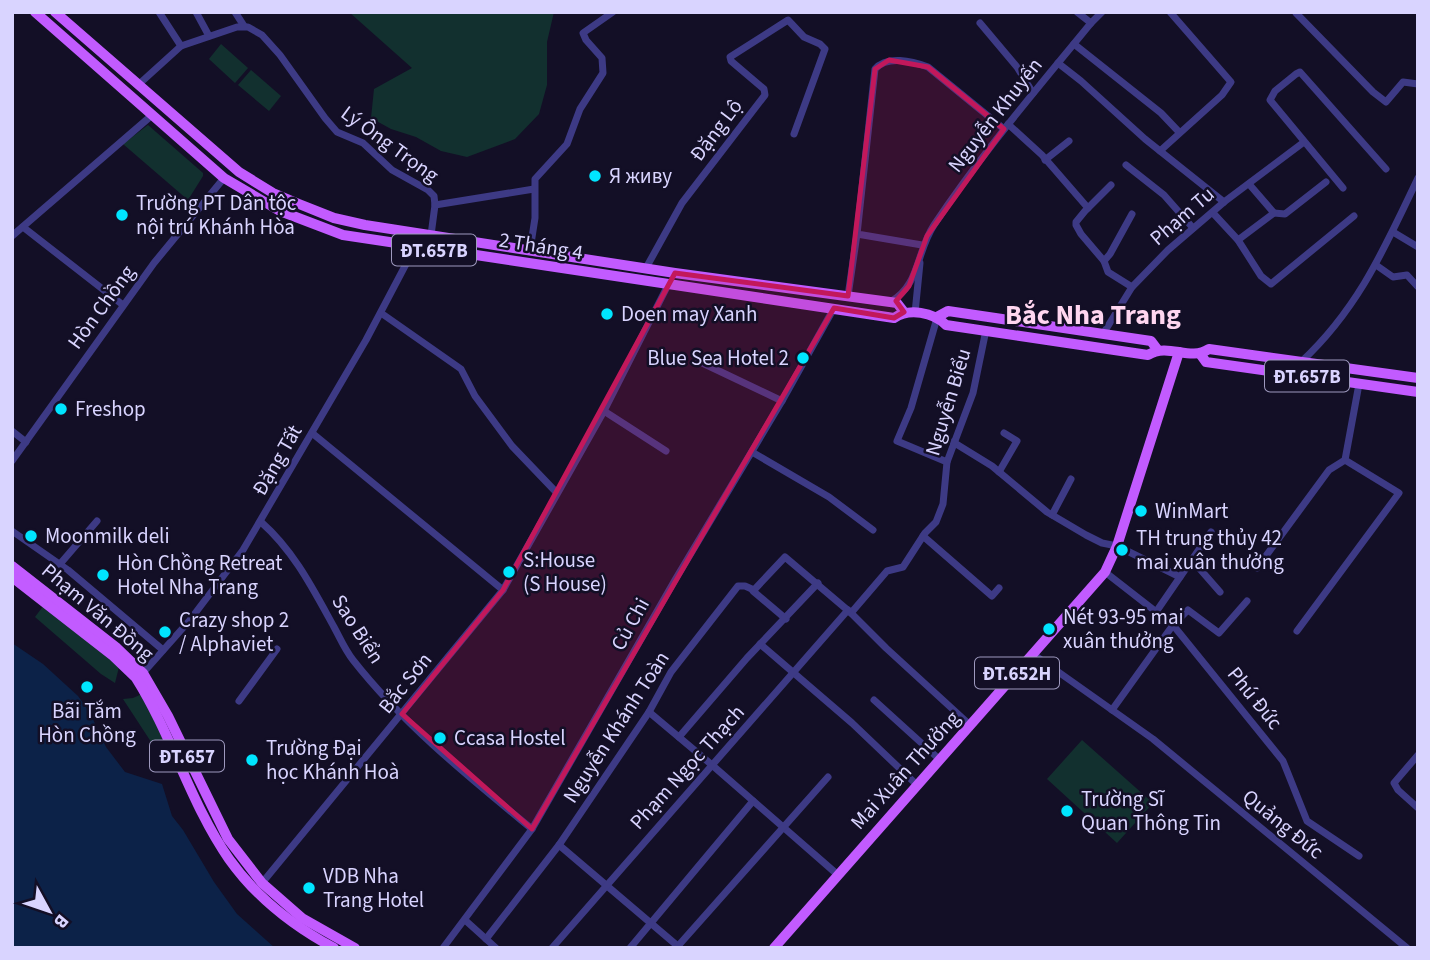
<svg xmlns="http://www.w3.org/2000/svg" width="1430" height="960" font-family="'Source Sans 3',sans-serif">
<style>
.green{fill:#12302f}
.water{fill:#0c2248}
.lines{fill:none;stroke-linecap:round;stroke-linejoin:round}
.street{stroke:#3d3a85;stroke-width:7}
.primary{stroke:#c25bff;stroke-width:10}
.marked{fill:#c2185b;fill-opacity:0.2;stroke:#c2185b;stroke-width:5;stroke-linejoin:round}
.poi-dot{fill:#00e5ff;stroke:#130f26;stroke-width:2.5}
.labels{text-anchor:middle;stroke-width:5;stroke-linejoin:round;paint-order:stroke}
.shield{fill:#130f26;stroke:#9e99be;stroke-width:2}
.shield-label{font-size:19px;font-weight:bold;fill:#d9d4ff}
.street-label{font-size:21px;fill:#d9d4ff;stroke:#130f26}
.poi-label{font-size:21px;fill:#d9d4ff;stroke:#130f26;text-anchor:start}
.district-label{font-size:28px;font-weight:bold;fill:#ffd6f0;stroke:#130f26}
</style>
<rect width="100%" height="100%" fill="#130f26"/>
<g class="green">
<polygon points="349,12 554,12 547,42 547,85 539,114 515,139 467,157 441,151 416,137 391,129 371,118 374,89 412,68"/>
<polygon points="221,44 248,68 235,83 209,59"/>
<polygon points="251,70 281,96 269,111 238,85"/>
<polygon points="148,125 203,173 203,176 188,200 123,144"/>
<polygon points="44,605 119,667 115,683 101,674 35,617"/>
<polygon points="142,694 165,739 157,751 123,699 133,698"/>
<polygon points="1082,740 1153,803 1117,843 1047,779"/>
</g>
<polygon class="water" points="12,643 43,664 78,696 90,713 106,747 125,772 162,784 172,816 183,830 214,882 237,914 275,948 12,948"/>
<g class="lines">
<g class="street">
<polyline points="159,12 181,46"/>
<polyline points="196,12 209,36"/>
<polyline points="235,12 244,26"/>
<polyline points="1077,12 1091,23"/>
<polyline points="1296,13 1373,92 1386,102 1403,82 1418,84"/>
<polyline points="980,23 1017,67 1033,93"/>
<polyline points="1074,44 1161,113 1179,132"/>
<polyline points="1058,63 1081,81 1145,139 1224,202"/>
<polyline points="138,85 181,46 237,27 248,27 262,35 280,55 325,118 337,132 363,143 392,170 428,190 434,196 435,205 431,235"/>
<polyline points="1008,124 1042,155 1088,208"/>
<polyline points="1160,151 1222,95 1231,82 1170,12"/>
<polyline points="1045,160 1069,141"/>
<polyline points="1126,165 1164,195 1193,228"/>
<polyline points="1111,185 1085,211 1076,222 1076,225 1081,234 1104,261 1108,272 1132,287"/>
<polyline points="1343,188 1270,100 1275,91 1296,74 1300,72 1386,169"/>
<polyline points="435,205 534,189"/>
<polyline points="1213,213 1238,240 1261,276 1271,284 1354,216"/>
<polyline points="1274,213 1285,214 1326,182"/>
<polyline points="23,227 123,305"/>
<polyline points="1393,232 1418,247"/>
<polyline points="12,236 151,116"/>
<polyline points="1238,240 1274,213 1249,184"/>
<path d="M922 245 857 234 875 69C887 55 912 61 928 67L1004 129"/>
<polyline points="530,250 535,218 535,179 567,144 580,109 603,73 602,58 586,40 583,33 613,12"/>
<polyline points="1104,261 1110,254 1132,214"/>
<polyline points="1376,265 1393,277 1407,275 1418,287"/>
<polyline points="646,268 682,203 765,95 764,89 731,61 730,57 788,20 804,37 820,44 825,49 794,134"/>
<polyline points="848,296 857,234"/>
<path d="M890 302C920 286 916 252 934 225 981 154 1037 89 1091 23L1102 12"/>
<polyline points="381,313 461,369 475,396 512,446 556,492"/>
<polyline points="915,313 920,263"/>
<polyline points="937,318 911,408 897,441 947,462"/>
<polyline points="1103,334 1132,287 1168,250 1224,202 1304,142"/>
<polyline points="696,360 782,401"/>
<path d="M1301 362C1359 308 1385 247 1418 178"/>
<polyline points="604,411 666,451"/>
<polyline points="12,431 26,442"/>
<polyline points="312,433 503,590"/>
<polyline points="953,442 992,466 1047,512 1086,535 1102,543 1117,546 1180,577"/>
<polyline points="752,452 829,497 873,530"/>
<polyline points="12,461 154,263 224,178"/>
<polyline points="999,472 1017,441 1004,433"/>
<polyline points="1052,515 1071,479"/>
<path d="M261 522C294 551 313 589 334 627 340 638 345 650 353 660 404 725 469 777 532 829"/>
<polyline points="12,531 68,570 163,650"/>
<polyline points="923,536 992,596 999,588"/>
<polyline points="1192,560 1220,592"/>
<polyline points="60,564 97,521"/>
<polyline points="1257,568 1329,470 1345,460"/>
<polyline points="1105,572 1173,625 1283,761 1307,821 1359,856"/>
<polyline points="753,591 786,619"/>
<polyline points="1156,612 1211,532"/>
<polyline points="851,613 887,571 903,567 925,533 936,522 943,504 947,462 973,393 986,330"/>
<polyline points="1297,631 1399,493 1345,460 1359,384"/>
<polyline points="760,644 852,723 917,785"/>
<polyline points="1033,654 1153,739 1407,948"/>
<polyline points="143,673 190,620 243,550 366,340 415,247"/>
<polyline points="874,700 939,759"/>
<polyline points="239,701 277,649"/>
<polyline points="1112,710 1173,625 1188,610 1219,633 1247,601"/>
<polyline points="649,712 712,765 838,875"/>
<polyline points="679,737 747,658 818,583"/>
<polyline points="1418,755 1394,783 1398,790 1418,808"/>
<polyline points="559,845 680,948"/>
<polyline points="262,883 503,590 604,411 668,285"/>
<polyline points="465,920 496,948"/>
<polyline points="486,939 559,845 649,712 671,672 738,586 745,586 754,590 785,557 851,613 886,648 970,725"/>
<polyline points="678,946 828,777"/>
<polyline points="443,948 532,829 675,580 782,401 834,308"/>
<polyline points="552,948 848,610"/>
<polyline points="630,948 753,801"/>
</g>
<g class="primary">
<path d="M35 12 224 178 280 211 343 235 894 318C909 308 933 312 946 325L1148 355C1169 342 1189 362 1209 349L1418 378"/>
<polyline points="55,12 239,172 273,193 299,204 334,218 365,225 675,273 890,302 897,303 904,312"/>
<polyline points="937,317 948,311 1151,341 1157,349"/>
<polyline points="1201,355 1206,362 1418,392"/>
<polyline points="12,566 117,648 143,673 168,716 228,839 262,883 302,918 355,948"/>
<path d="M12 577 112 655 136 678C172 735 191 805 229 859 256 897 293 926 334 948"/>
<polyline points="774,948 1105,572 1117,546 1179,352"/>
</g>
</g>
<path class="marked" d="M889 60 928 67 1004 129 927 236 909 286 896 301 904 312 894 318 834 308 532 829 402 714 503 590 675 273 848 296 875 69Z"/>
<g class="poi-dot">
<circle cx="595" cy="176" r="7"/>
<circle cx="122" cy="215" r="7"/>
<circle cx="607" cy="314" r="7"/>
<circle cx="803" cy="358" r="7"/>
<circle cx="61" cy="409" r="7"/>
<circle cx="1141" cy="511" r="7"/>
<circle cx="31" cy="536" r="7"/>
<circle cx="1122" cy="550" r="7"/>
<circle cx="509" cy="572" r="7"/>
<circle cx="103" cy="575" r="7"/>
<circle cx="1049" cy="629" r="7"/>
<circle cx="165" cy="632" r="7"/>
<circle cx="87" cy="687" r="7"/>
<circle cx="440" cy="738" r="7"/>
<circle cx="252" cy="760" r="7"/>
<circle cx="1067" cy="811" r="7"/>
<circle cx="309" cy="888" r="7"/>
</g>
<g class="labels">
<g class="shield">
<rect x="392" y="234.5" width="84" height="31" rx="5"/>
<rect x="1265" y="360.5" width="84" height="31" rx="5"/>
<rect x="975" y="657.5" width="84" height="31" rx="5"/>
<rect x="150" y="740.5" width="74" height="31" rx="5"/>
</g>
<g class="shield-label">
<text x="434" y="257">ĐT.657B</text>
<text x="1307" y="383">ĐT.657B</text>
<text x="1017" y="680">ĐT.652H</text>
<text x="187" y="763">ĐT.657</text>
</g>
<g class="street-label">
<text transform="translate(995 115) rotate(-52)" y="7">Nguyễn Khuyến</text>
<text transform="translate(716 130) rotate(-53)" y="7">Đặng Lộ</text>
<text transform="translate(390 144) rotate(36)" y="7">Lý Ông Trọng</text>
<text transform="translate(1182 216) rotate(-41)" y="7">Phạm Tu</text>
<text transform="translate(541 246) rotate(9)" y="7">2 Tháng 4</text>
<text transform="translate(101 307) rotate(-54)" y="7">Hòn Chồng</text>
<text transform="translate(948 402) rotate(-73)" y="7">Nguyễn Biểu</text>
<text transform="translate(277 460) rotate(-60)" y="7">Đặng Tất</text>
<text transform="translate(98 612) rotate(40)" y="7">Phạm Văn Đồng</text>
<text transform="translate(630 624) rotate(-61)" y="7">Củ Chi</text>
<text transform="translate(358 629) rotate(57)" y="7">Sao Biển</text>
<text transform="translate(405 683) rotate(-51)" y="7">Bắc Sơn</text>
<text transform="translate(1255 698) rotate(51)" y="7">Phú Đức</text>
<text transform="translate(616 727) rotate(-57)" y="7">Nguyễn Khánh Toàn</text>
<text transform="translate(687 767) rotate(-48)" y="7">Phạm Ngọc Thạch</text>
<text transform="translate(905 770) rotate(-48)" y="7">Mai Xuân Thưởng</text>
<text transform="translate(1283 824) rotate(39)" y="7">Quảng Đức</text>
</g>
<g class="poi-label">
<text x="609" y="183">Я живу</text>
<text x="136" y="210">Trường PT Dân tộc<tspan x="136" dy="24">nội trú Khánh Hòa</tspan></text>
<text x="621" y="321">Doen may Xanh</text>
<text x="789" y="365" text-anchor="end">Blue Sea Hotel 2</text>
<text x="75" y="416">Freshop</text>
<text x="1155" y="518">WinMart</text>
<text x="45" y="543">Moonmilk deli</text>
<text x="1136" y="545">TH trung thủy 42<tspan x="1136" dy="24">mai xuân thưởng</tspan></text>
<text x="523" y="567">S:House<tspan x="523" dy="24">(S House)</tspan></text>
<text x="117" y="570">Hòn Chồng Retreat<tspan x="117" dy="24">Hotel Nha Trang</tspan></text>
<text x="1063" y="624">Nét 93-95 mai<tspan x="1063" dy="24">xuân thưởng</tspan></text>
<text x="179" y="627">Crazy shop 2<tspan x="179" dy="24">/ Alphaviet</tspan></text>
<text x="87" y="718" text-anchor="middle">Bãi Tắm<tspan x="87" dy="24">Hòn Chồng</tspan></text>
<text x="454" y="745">Ccasa Hostel</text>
<text x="266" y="755">Trường Đại<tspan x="266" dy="24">học Khánh Hoà</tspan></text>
<text x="1081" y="806">Trường Sĩ<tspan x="1081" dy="24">Quan Thông Tin</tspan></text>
<text x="323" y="883">VDB Nha<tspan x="323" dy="24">Trang Hotel</tspan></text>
</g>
<g class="district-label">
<text x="1093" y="324">Bắc Nha Trang</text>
</g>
</g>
<rect width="1430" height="960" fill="none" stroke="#d9d4ff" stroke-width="28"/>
<g transform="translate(49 911) rotate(130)" stroke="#130f26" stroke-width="5" paint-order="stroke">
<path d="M0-5L12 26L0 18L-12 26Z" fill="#d9d4ff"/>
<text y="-10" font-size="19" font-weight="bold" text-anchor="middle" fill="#d9d4ff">B</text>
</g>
</svg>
